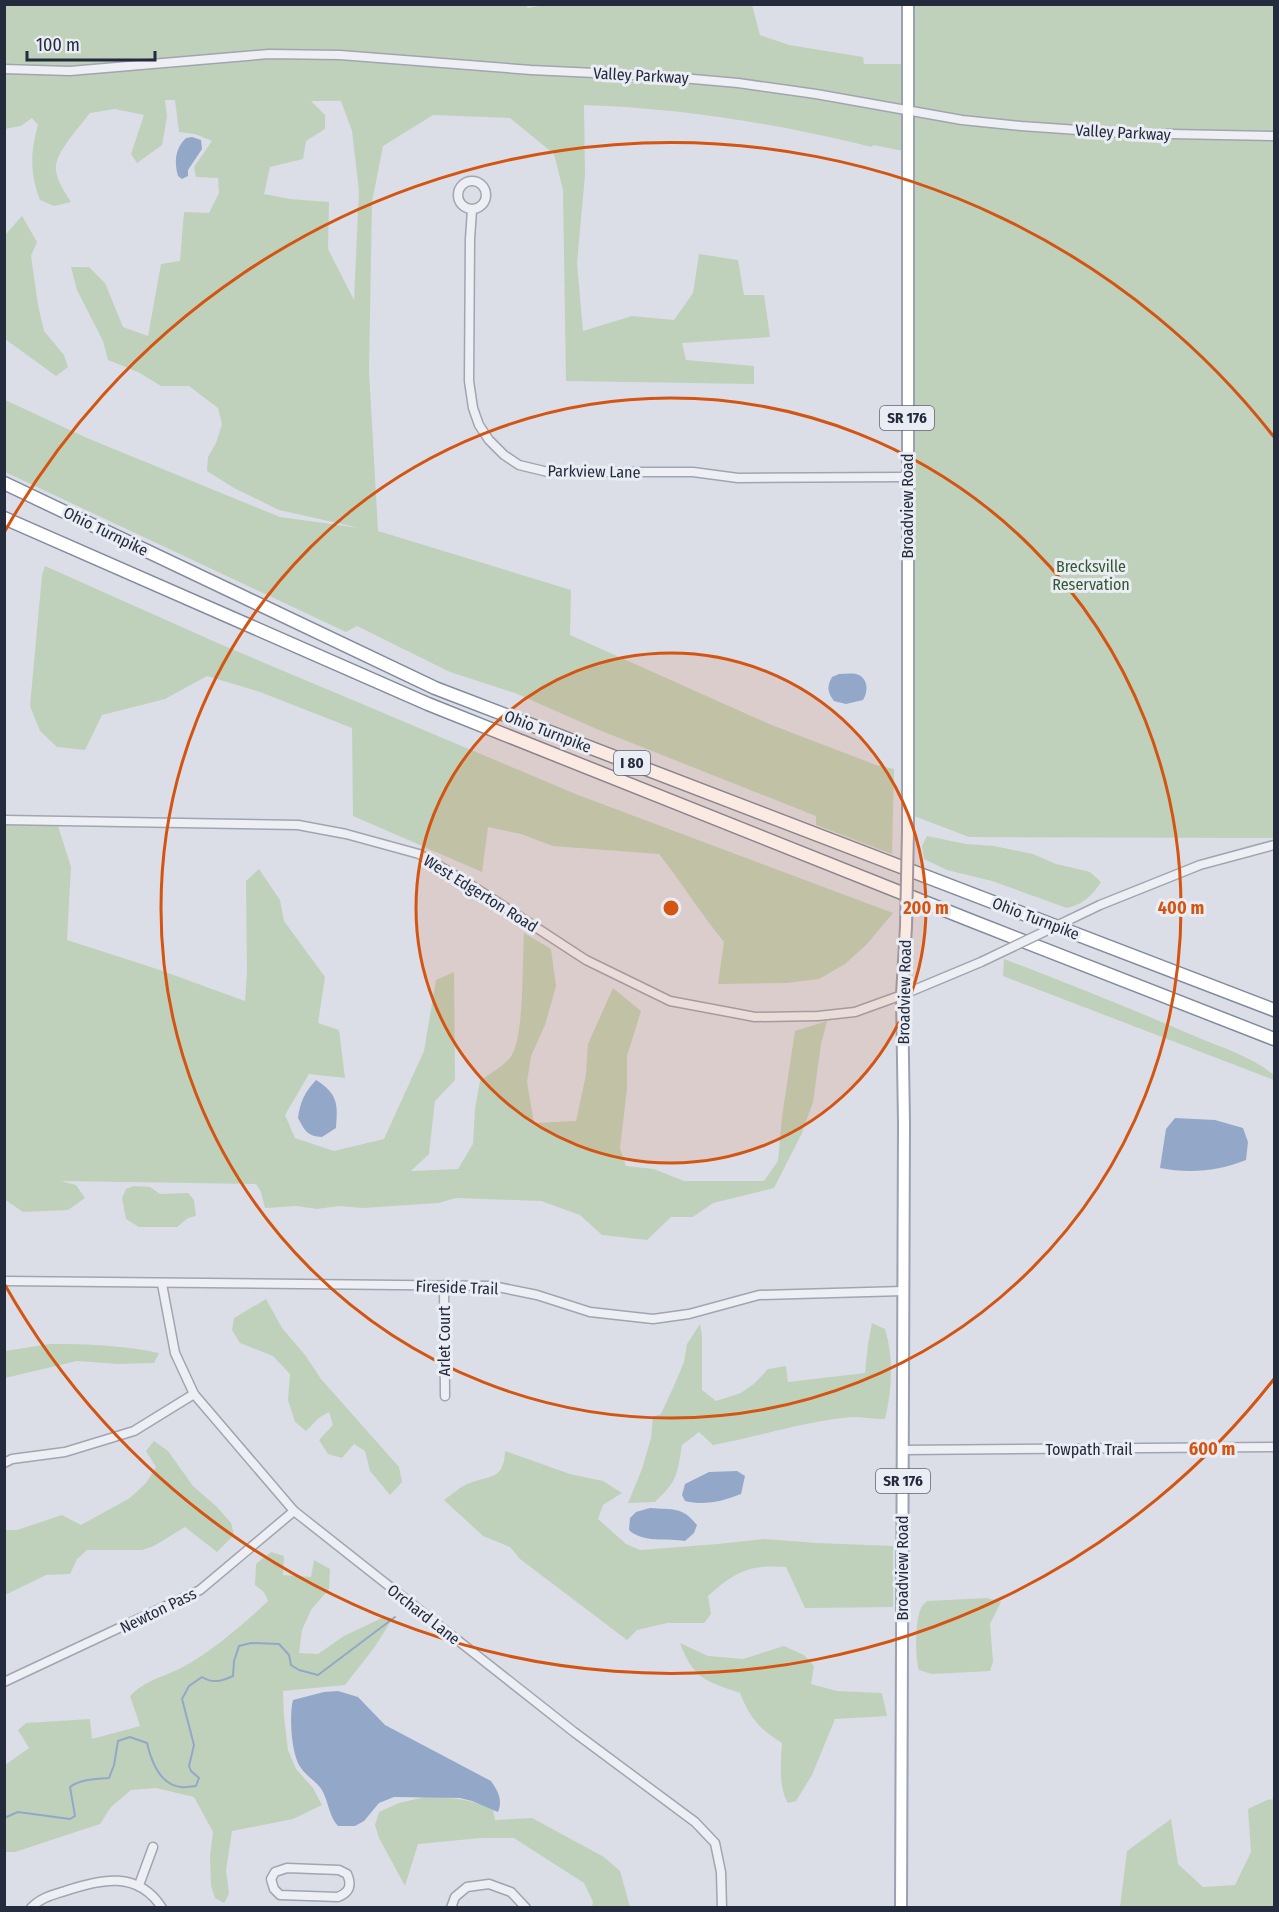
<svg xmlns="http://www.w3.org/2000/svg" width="1279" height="1912" font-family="'Fira Sans Condensed',sans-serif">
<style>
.green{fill:#bfd1bb;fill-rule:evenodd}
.water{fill:#93a8c9}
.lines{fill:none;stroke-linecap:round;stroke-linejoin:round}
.stream{stroke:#93a8c9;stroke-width:2}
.minor-casing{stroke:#a0a5b0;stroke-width:11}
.major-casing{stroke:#99a1b2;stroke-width:14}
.highway-casing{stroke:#818a9e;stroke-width:15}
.minor{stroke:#edeff4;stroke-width:8}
.major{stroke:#fff;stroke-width:10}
.highway{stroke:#fff;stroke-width:12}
.minor-bridge-casing{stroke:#a0a5b0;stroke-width:11;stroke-linecap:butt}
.major-bridge-casing{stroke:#99a1b2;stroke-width:14;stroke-linecap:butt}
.minor-bridge{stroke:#edeff4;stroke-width:8}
.major-bridge{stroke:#fff;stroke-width:10}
.ring{fill:none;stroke:#d45411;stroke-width:3}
.labels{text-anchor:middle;stroke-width:6;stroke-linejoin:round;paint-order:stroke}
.shield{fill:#eaedf4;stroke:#5f6574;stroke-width:1.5}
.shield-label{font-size:15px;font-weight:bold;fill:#242b3d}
.street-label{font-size:16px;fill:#242b3d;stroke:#eaedf4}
.park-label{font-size:16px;fill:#345931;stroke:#eaedf4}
.centre{fill:#d45411;stroke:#eaedf4;stroke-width:3}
.ring-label{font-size:18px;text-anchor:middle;font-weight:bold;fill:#d45411;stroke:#eaedf4;stroke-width:6;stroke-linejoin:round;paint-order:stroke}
</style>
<rect width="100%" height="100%" fill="#dbdee6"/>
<g class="green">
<path d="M524 4 528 8 551 4 752 5 760 35 789 45 863 57 864 64H909L910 5H1274V838L969 837 906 813 909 152 873 145 872 147C778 124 681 108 584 105L585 175 577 263 583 331 632 316 674 320 693 293 699 254 738 260 744 295H764L770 337 682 343 686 360 754 366V384L566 381 563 190 554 154 510 118 433 115 383 146 372 202 369 371 378 531 571 590 570 635 769 724 876 765 894 769 892 854 816 825V816L599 730 515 693 450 672 357 626 346 632 5 472V400L87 438 280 517 360 528 279 510 234 488 207 471 208 457 216 443 222 424 218 408 189 386H161L138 372 108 360 103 341 77 290 71 267H89L105 283 123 327 148 336 161 264 180 261 184 212 209 213 219 193 218 178 196 177 194 167 212 141 195 134 179 132 175 100H165L167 117 162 145 137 163 131 154 144 115 115 109 90 113C80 127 53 154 56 171 58 183 65 192 71 202L54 206 40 200C30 174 30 152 38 125L32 118 21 126 5 129V5ZM311 101H341L352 131 359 191 354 300 328 249 329 202 290 199 264 194 270 167 303 159 306 141 325 129V115Z"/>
<polygon points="22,216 37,242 31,256 38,305 44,331 64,355 68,367 56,376 5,339 5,235"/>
<path d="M45 566 222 645 578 795 893 913 867 944 845 964 819 979 786 983 718 984 724 942C701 914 682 883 659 854L553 846 521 834 488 827 482 872 353 816 352 728 260 692 207 676 165 699 102 715 85 750 57 747 40 731 30 706 42 575Z"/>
<path d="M5 825 58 826 71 867 67 940 157 969 245 1001 247 972 246 881 259 869 280 900 284 921 325 977 318 1023 339 1030 345 1078 309 1074 285 1115 295 1138 334 1151 384 1139 424 1051 436 980 454 972 455 1080 435 1101 429 1154 411 1171 458 1169 473 1144 475 1109 480 1081C489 1074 502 1067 510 1058 525 1039 522 960 524 933L551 949 556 986 545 1025 531 1056 527 1082 534 1123 576 1121 586 1075 588 1044 613 988 641 1011 627 1056V1089L620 1148 626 1166 654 1169 684 1181H764L778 1161 782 1117 795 1031 827 1021 821 1044 813 1102 802 1133 774 1188 713 1203 693 1217H671L647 1240 602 1235 580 1215 541 1201 456 1198 438 1203 363 1208 339 1206 317 1209 296 1206 265 1208 261 1192 256 1184 61 1181 76 1185 85 1198 68 1210 23 1212 4 1199Z"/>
<path d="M927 836 966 844 994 846 1033 854 1056 864 1090 872 1101 882C1093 895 1082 905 1067 908L992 881 947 870 924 859 922 846Z"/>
<path d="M1004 959C1067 983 1130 1008 1192 1035 1220 1047 1251 1056 1274 1075V1080L1003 976Z"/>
<polygon points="134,1186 150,1187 160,1194 188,1193 194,1200 196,1216 188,1218 177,1227 139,1227 126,1219 122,1198 126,1189"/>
<polygon points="266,1299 282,1328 305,1355 321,1379 399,1467 402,1482 390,1495 370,1471 365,1451 354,1444 342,1458 328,1454 319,1440 333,1425 329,1412 320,1417 306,1431 295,1422 288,1400 290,1374 273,1356 240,1343 232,1330 234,1318"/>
<path d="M872 1323 885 1329C894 1358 892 1390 885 1419 874 1419 862 1417 852 1417 804 1421 759 1437 713 1445L699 1432 682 1445C677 1475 678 1480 655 1502L628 1503 642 1469 651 1438 653 1417 661 1414 673 1388 684 1362 687 1344 700 1324 702 1335V1390L716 1401 741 1393 755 1383 768 1369 786 1366 788 1382 865 1373 868 1344Z"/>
<path d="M50 1344C87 1344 122 1345 159 1353L154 1363 118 1364 77 1361 5 1378V1351Z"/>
<polygon points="154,1441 168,1451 193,1486 217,1507 231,1523 234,1535 217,1552 185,1527 154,1546 142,1550 87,1550 77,1559 70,1574 46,1575 5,1595 5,1530 17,1530 62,1515 81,1525 130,1498 146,1483 156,1467 146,1451"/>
<path d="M505 1451 570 1474 603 1481 622 1493 603 1505 598 1519 626 1544 640 1550 718 1544 764 1539 817 1543 893 1546V1607L805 1608 786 1567C749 1564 735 1572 708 1596L711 1614 704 1623H667L637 1630 627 1640 520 1559 510 1547 483 1536 444 1500C451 1495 459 1488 467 1484 489 1475 504 1481 505 1451Z"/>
<path d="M271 1552 284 1556 283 1575 311 1577 314 1560 330 1569 329 1589 311 1610 302 1630 299 1653 318 1654 344 1636 384 1617 393 1618 374 1648 345 1685 283 1691 284 1717 288 1750 296 1769 313 1788 322 1805 293 1819 232 1831 226 1870 229 1894 224 1903 215 1898 211 1886 210 1856 213 1832 194 1797 156 1788 131 1790 111 1807 100 1824 15 1852H5V1765L29 1748 18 1730 26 1723 90 1719 92 1739 140 1726 130 1696C145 1680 164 1677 183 1667 212 1651 244 1624 268 1601L264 1592 255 1585 256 1564Z"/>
<path d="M987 1598 1001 1602 990 1624 993 1662 990 1671 932 1674 919 1670C915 1658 915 1620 921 1608 922 1606 925 1603 927 1601Z"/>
<path d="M680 1643 708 1656 743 1659 784 1646 804 1655 814 1666 811 1684 837 1691 882 1693 887 1716 835 1719 812 1775 796 1801 788 1803C778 1787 781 1761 782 1743 759 1729 750 1718 740 1693 705 1681 693 1678 680 1643Z"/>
<path d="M425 1797C454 1798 466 1798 493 1809L495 1820 532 1818 604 1857 620 1871 630 1907H592L593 1902 584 1883 514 1838H481L418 1844 405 1886 379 1838 375 1825 379 1812 399 1803Z"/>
<polygon points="1274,1799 1274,1907 1120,1907 1127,1851 1171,1819 1178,1864 1203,1887 1235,1885 1251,1852 1248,1809 1267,1800"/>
</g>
<g class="water">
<path d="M192 137 201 140 202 149 188 170V176L182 179 178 176C174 162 175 148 186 138Z"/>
<path d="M839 674C845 674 851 673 856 674 868 677 869 691 863 700L846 704 834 701C827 692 827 686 832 677Z"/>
<path d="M316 1080C338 1094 338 1104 336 1128L322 1137C307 1136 305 1131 298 1118 300 1102 305 1092 316 1080Z"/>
<path d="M1175 1118 1215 1120 1243 1128 1248 1142 1246 1160C1219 1171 1189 1174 1160 1168L1166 1129Z"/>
<path d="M737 1471 745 1476 741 1494C723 1501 705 1506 685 1501L682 1495 685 1484 709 1472Z"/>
<path d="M650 1508C672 1510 682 1506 697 1525L694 1533 685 1541C668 1538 642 1543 629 1530L630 1518 636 1512Z"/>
<path d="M338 1691 358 1697 385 1725 491 1781C498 1791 503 1800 498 1812L472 1801 460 1798 394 1797 379 1803 364 1821 355 1826H338C329 1816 329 1804 323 1792 319 1783 307 1777 301 1768 291 1755 289 1715 293 1700L324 1692Z"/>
</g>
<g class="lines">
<path class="stream" d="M4 1818 18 1812 70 1819 75 1816 70 1787C81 1779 96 1779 109 1778L114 1765 118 1741 130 1737 147 1743C151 1760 160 1785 181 1787 186 1788 192 1786 196 1786L199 1778 191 1771 189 1766 194 1745 182 1699 189 1686 202 1677C213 1684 222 1681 233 1676L234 1661 239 1646 251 1643 279 1644 289 1655 291 1665 299 1670 318 1675 395 1617"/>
<g class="minor-casing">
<g id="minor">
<polyline points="4,69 70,71 269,54 340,55 531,70 659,76 738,83 816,94 962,120 1021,126 1121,133 1274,136"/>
<circle cx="472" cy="195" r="14"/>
<polyline points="472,210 470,239 469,381 473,408 479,425 489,440 504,455 519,465 548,472 693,472 738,478 907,477"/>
<polyline points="4,820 298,825 346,834 419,854 468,883 586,960 670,1001 755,1017 818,1016 855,1012 902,995 981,962"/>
<polyline points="1100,905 1200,865 1274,845"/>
<polyline points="4,1281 493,1286 537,1295 590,1312 653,1319 689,1314 759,1295 903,1291"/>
<polyline points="162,1284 175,1353 194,1394 294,1511 574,1732 695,1822 715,1843 721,1872 722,1908"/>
<polyline points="444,1285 445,1396"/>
<polyline points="903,1450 1274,1447"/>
<polyline points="4,1463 12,1459 65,1452 134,1431 194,1394"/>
<polyline points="4,1682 200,1590 294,1511"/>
<path d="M287 1868 339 1870 347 1874C352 1885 350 1892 338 1897L280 1895 274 1889 271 1879 275 1872Z"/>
<polyline points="139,1885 153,1847"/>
<path d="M31 1908C40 1898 52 1895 65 1891 100 1879 138 1870 162 1908"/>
<polyline points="451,1908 455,1897 467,1887 489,1884 511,1892 526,1908"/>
</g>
</g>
<g class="major-casing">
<g id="major">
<polyline points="908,4 908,831"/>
<polyline points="901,1908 904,1124 902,995 906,926"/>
</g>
</g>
<g class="highway-casing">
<g id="highway">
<polyline points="4,483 435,688 1274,1010"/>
<polyline points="4,518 428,704 972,921 1274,1039"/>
</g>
</g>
<use href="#minor" class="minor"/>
<use href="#major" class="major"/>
<use href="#highway" class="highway"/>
<g class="minor-bridge-casing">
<polyline id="minor-bridge" points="981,962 1100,905"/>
</g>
<g class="major-bridge-casing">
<polyline id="major-bridge" points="906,926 908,831"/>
</g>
<use href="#minor-bridge" class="minor-bridge"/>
<use href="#major-bridge" class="major-bridge"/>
</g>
<circle cx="671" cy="908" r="255" fill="#d45411" fill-opacity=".12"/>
<g class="ring">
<circle cx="671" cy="908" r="255"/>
<circle cx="671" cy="908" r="510"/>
<path d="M1274 1379A765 765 0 0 1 5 1285M5 531A765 765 0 0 1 1274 437"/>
</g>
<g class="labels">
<g class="shield">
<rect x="880" y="406" width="54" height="24" rx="4.5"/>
<rect x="614" y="751" width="36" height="24" rx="4.5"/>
<rect x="876" y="1469" width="54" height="24" rx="4.5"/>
</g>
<g class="shield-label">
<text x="907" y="423">SR 176</text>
<text x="632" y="768">I 80</text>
<text x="903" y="1486">SR 176</text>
</g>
<g class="street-label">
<text transform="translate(641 75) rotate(3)" y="6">Valley Parkway</text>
<text transform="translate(1123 132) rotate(3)" y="6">Valley Parkway</text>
<text transform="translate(594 471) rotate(1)" y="6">Parkview Lane</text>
<text transform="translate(907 506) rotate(-90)" y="6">Broadview Road</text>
<text transform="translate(106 531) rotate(26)" y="6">Ohio Turnpike</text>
<text transform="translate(548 731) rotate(21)" y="6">Ohio Turnpike</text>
<text transform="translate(481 893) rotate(32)" y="6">West Edgerton Road</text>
<text transform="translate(1036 918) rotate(21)" y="6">Ohio Turnpike</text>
<text transform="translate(904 992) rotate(-89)" y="6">Broadview Road</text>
<text transform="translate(457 1287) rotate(2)" y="6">Fireside Trail</text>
<text transform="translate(444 1341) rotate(-90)" y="6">Arlet Court</text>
<text x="1089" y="1455">Towpath Trail</text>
<text transform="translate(902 1568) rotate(-90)" y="6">Broadview Road</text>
<text transform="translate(158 1610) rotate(-26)" y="6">Newton Pass</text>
<text transform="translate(424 1614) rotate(38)" y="6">Orchard Lane</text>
</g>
<g class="park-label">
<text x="1091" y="572">Brecksville<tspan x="1091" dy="18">Reservation</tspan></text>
</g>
</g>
<circle cx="671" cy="908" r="9" class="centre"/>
<g class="ring-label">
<text x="926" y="914">200 m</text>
<text x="1181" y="914">400 m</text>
<text x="1212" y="1455">600 m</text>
</g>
<rect width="1279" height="1912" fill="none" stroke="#242b3d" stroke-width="12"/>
<path d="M27 51v9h128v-9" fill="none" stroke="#242b3d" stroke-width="3"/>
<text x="36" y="51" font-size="18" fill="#242b3d" stroke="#eaedf4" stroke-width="4.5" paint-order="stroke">100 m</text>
</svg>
